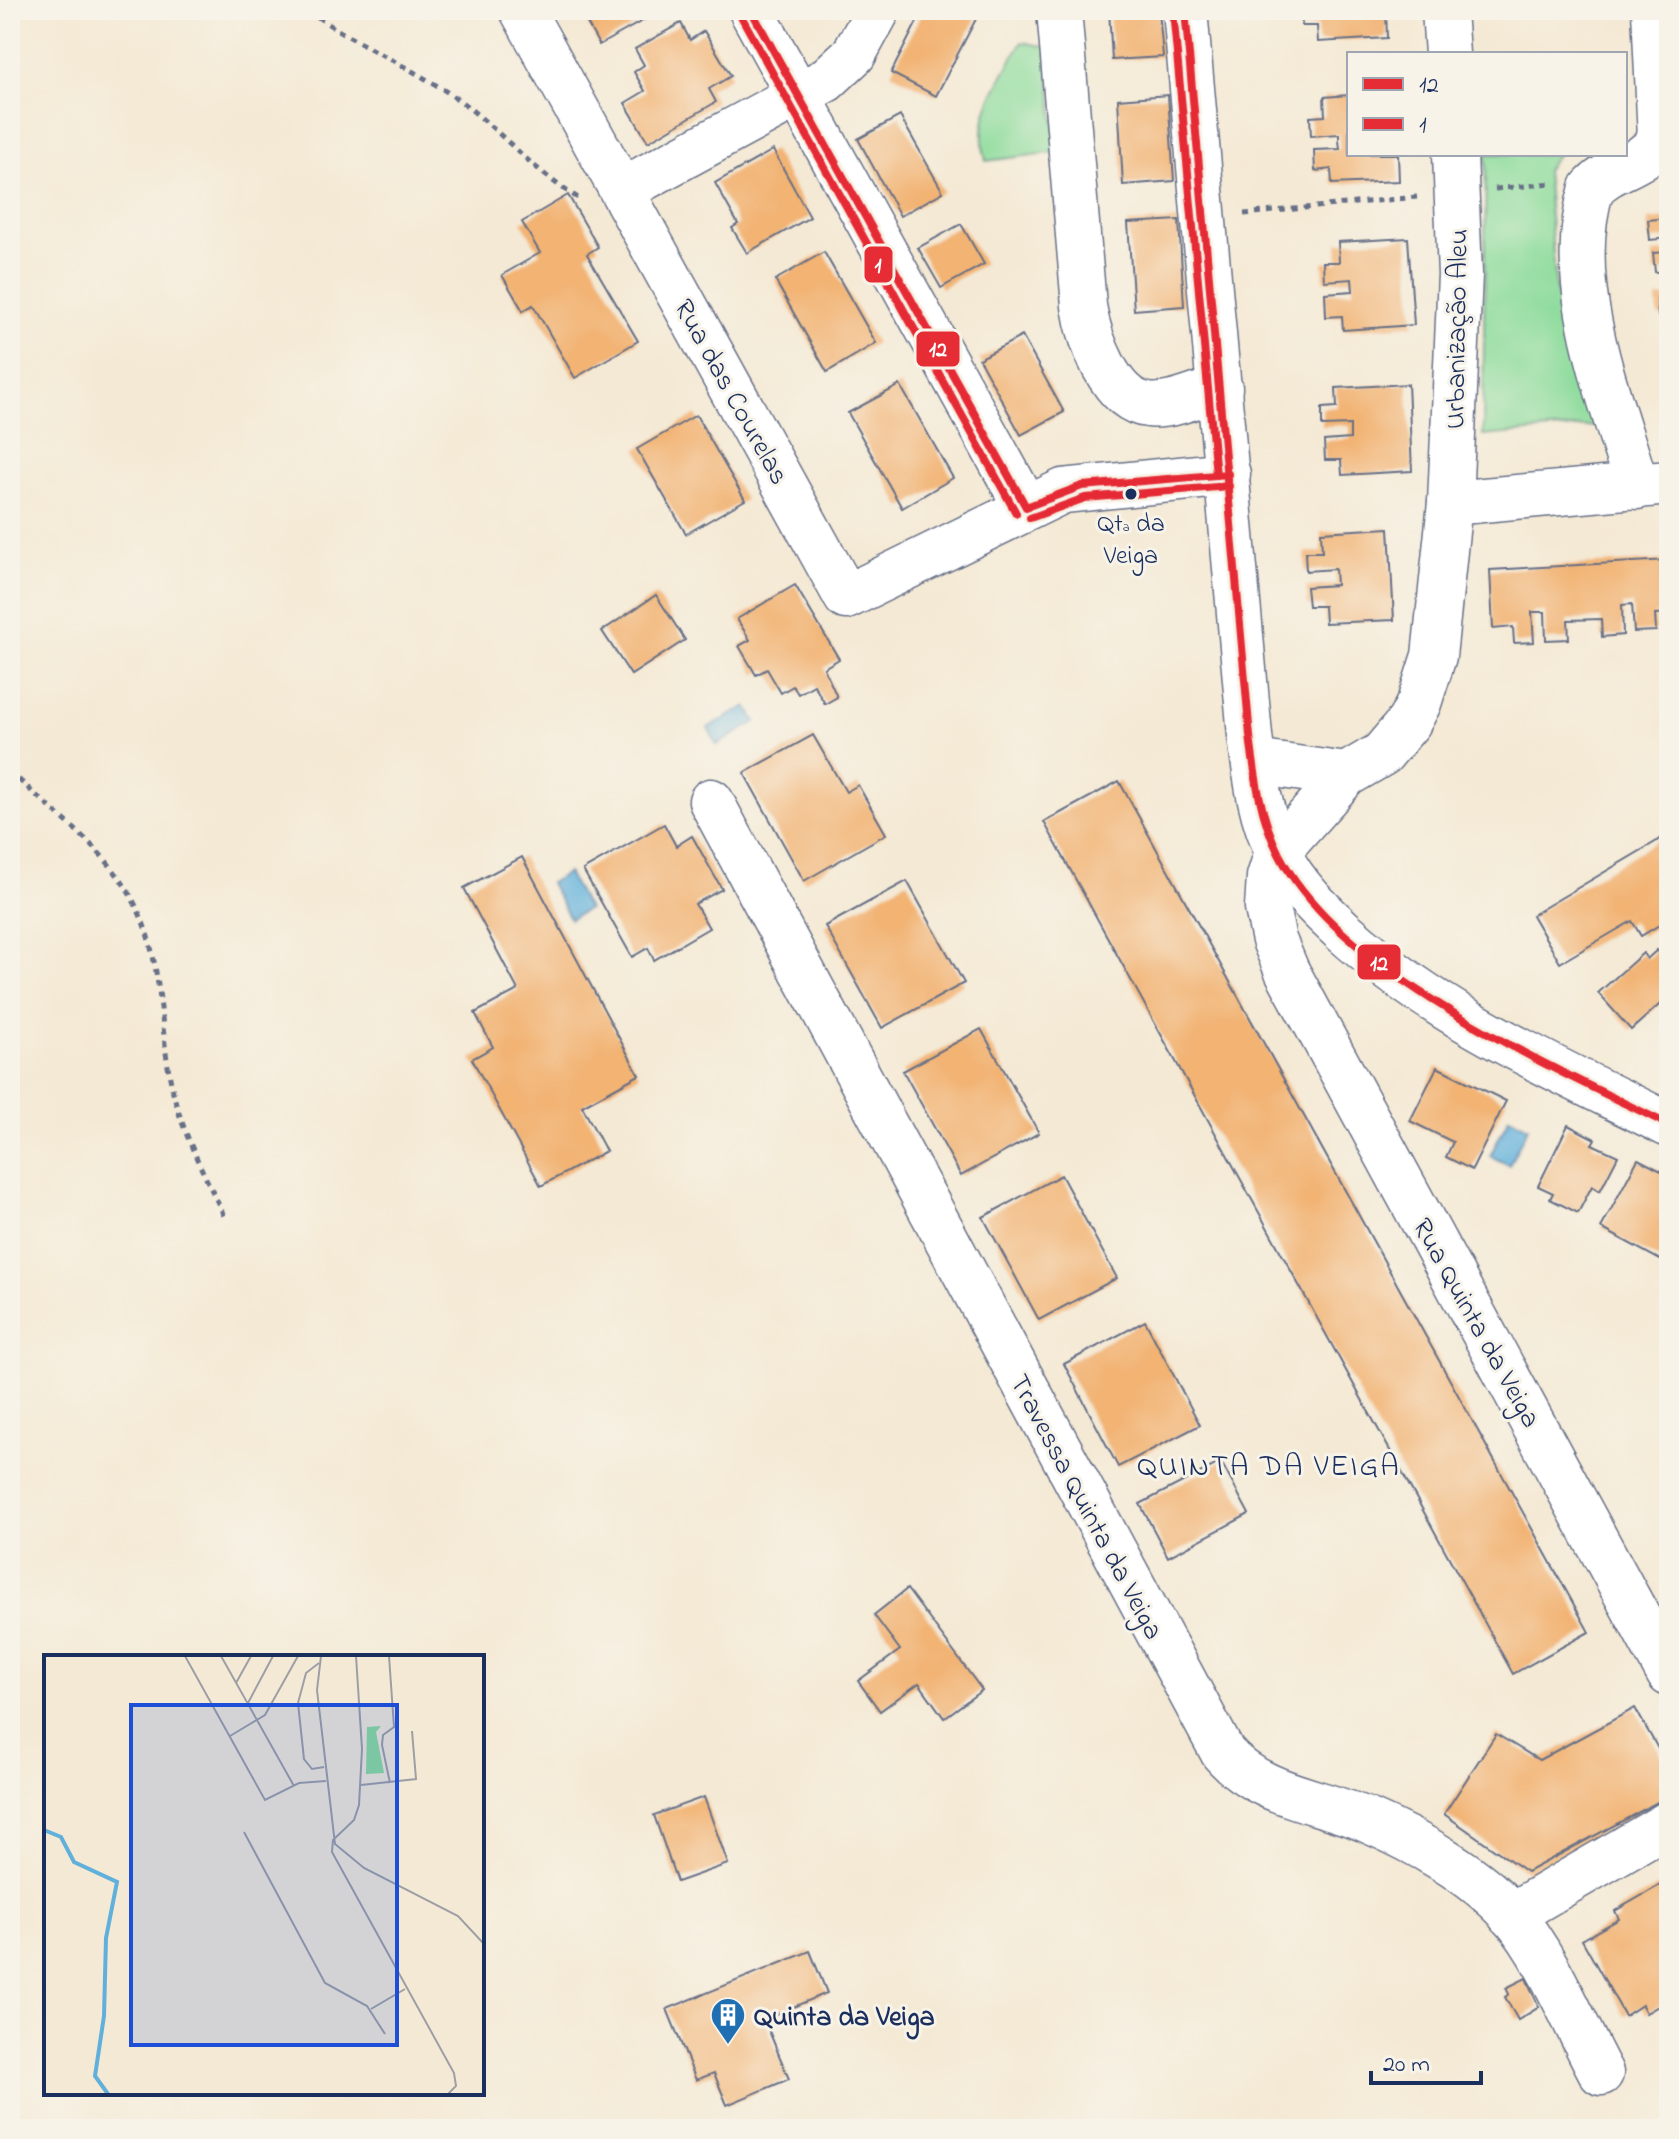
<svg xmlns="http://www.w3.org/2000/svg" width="1679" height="2139" font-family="'Indie Flower',sans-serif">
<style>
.green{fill:#8cdb9b;stroke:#54857c;stroke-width:2}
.water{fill:#60b0db;stroke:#3e709c;stroke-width:2}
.building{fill:#f2b373}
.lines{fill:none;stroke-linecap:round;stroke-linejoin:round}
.minor-casing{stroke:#677087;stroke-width:47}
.path{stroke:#677087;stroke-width:5;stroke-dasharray:6 6;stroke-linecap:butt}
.minor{stroke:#fff;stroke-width:44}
.bus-1-casing{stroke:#f7f3e8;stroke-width:14}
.bus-2-casing{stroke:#f7f3e8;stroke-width:14}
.bus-1{stroke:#e62c34;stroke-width:8}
.bus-2{stroke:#e62c34;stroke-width:8}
.bus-dot{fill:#1b2f5e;stroke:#f7f3e8;stroke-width:3}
.labels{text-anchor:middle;stroke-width:6;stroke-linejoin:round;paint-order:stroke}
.bus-label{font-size:26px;fill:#1b2f5e;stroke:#f7f3e8}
.street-label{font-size:28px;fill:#1b2f5e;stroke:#f7f3e8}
.poi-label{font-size:28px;font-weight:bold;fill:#1b2f5e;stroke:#f7f3e8;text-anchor:start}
.neighbourhood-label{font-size:30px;letter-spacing:2px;fill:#1b2f5e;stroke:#f7f3e8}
.inset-river{fill:none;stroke:#60b0db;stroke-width:4}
.inset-road{fill:none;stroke:#9d9fa5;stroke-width:2}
.view{fill:#1d4ed8;fill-opacity:0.15;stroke:#1d4ed8;stroke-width:4}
.inset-edge{fill:none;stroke:#1b2f5e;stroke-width:4}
.line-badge{stroke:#f7f3e8;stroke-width:3}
.badge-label{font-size:22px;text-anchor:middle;font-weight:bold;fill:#fff}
</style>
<rect width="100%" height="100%" fill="#f7f3e8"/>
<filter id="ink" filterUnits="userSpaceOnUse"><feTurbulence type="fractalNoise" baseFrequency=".0125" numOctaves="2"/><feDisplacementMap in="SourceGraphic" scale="16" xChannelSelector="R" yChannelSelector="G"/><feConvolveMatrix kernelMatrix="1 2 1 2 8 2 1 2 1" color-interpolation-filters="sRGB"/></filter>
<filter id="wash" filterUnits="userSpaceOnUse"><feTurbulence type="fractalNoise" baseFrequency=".006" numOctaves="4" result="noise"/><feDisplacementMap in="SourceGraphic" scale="32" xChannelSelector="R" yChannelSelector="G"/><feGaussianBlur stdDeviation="1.8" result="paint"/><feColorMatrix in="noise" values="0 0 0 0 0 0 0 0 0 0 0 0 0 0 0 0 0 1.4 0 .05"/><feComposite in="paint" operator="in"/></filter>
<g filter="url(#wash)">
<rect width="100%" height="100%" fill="#f4e9d4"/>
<g class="green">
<path d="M1022 42 1047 47 1057 152 986 161C973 116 1001 80 1022 42Z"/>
<polygon points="1486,154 1558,154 1546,170 1556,290 1595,426 1483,436"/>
</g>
<g class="water">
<polygon points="747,706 756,722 717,745 708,728"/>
<polygon points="567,873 588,909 570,919 550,883"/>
<polygon points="1509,1117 1528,1127 1509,1165 1490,1156"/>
</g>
<g id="blocks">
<g class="building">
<polygon points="584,10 662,10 599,45 581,12"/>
<polygon points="923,10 959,10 976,19 936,96 891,73"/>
<polygon points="1109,10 1159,10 1163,57 1112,60"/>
<polygon points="1301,10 1386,10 1387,38 1318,42 1317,26 1302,26"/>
<polygon points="681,23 690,40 704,31 731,76 709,89 716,102 648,142 625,103 645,91 634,72 644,65 635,49"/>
<polygon points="1168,95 1174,181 1123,185 1118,99"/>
<polygon points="1349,95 1349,154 1398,154 1399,181 1332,184 1331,169 1315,171 1314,150 1340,149 1339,140 1339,134 1311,136 1310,117 1325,116 1324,97"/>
<polygon points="900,116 943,192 900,216 858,139"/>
<polygon points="773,150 810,217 747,253 732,228 738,224 715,183"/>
<polygon points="568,195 598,247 587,254 638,341 575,378 533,305 523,311 502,275 540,253 522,222"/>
<polygon points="1669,218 1669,238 1650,240 1648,220"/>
<polygon points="1179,220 1184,306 1134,310 1128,223"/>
<polygon points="961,224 984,264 941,288 918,248"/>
<polygon points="1408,238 1414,325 1343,330 1342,316 1326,317 1325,293 1353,291 1352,279 1324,281 1323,262 1339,262 1338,242"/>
<polygon points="824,252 876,343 827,372 775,280"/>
<polygon points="1669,252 1669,271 1655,272 1653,253"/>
<polygon points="1669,297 1669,315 1658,316 1657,298"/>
<polygon points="1022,336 1064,412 1021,435 979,359"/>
<polygon points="1408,384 1412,471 1342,475 1341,460 1325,460 1324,441 1350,439 1350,425 1322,426 1322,408 1337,407 1336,388"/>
<polygon points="900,385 953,478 902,508 848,413"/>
<polygon points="696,415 745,500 686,534 637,449"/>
<polygon points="1389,528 1394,620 1325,623 1324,606 1308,606 1306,587 1336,585 1335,569 1306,571 1305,552 1322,552 1321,532"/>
<polygon points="1669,560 1669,613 1655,614 1656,631 1634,632 1632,604 1622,605 1623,635 1602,637 1601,619 1568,620 1569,639 1546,640 1545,612 1532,612 1534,642 1514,643 1513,627 1493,629 1490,570"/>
<polygon points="795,585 839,659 824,668 837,697 825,704 814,685 798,694 793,686 781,693 767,669 756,675 739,646 750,640 737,619"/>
<polygon points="656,595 685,640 631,675 602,631"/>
<polygon points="813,735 846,792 858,785 886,834 804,881 744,773"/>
<polygon points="1119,781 1589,1632 1513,1674 1044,822"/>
<polygon points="664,824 676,846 692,836 722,889 695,904 709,928 654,960 648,948 632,957 583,870"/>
<polygon points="1669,834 1669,919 1641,936 1632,921 1560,963 1532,915"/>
<polygon points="522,857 639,1075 582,1106 606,1151 541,1186 472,1059 493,1047 475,1013 518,990 464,888"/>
<polygon points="907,881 964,983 882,1028 825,926"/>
<polygon points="1657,950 1669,963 1669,996 1631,1030 1598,993 1643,953 1647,959"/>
<polygon points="981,1029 1039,1133 961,1176 903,1071"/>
<polygon points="1437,1067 1506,1101 1472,1170 1446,1157 1453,1142 1410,1121"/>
<polygon points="1568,1125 1595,1139 1592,1144 1618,1156 1600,1191 1592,1186 1578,1213 1550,1199 1553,1193 1538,1186"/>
<polygon points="1638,1159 1669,1175 1669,1244 1660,1260 1601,1228"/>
<polygon points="1061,1175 1117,1278 1039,1320 983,1217"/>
<polygon points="1145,1321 1200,1425 1118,1467 1064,1364"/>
<polygon points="1221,1462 1249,1514 1168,1557 1140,1504"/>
<polygon points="907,1589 982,1690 944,1718 919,1683 880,1711 858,1681 900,1650 874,1615"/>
<polygon points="1635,1708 1669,1768 1669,1796 1527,1872 1444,1814 1496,1734 1539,1760"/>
<polygon points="704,1797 728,1864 677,1882 654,1815"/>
<polygon points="1669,1880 1669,2000 1646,2013 1642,2005 1625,2016 1582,1940 1619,1919 1615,1911"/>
<polygon points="810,1951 827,1993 764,2019 789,2079 727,2105 714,2073 696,2080 667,2009"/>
<polygon points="1526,1978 1539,2007 1518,2020 1505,1997 1509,1994 1506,1988"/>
</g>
</g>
</g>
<g filter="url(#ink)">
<use href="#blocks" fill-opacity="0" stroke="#677087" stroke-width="2"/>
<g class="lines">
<g class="minor-casing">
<g id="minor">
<polyline points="522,10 846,597 1063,491 1228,474"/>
<polyline points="751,10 1026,507"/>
<path d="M1059 10 1084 306C1089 338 1110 401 1148 405 1171 408 1199 394 1220 388"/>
<path d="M1185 10 1250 736C1255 776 1260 818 1279 854 1295 886 1319 909 1345 933 1440 1018 1555 1068 1669 1125"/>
<polyline points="1444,10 1447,54"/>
<polyline points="1455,154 1460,274 1450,503 1434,656 1419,703 1409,722 1382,754 1346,775 1277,852 1269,877 1267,908 1274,940 1287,971 1669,1674"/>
<polyline points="622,190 826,80 854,54 878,10"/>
<path d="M1637 487C1610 395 1562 284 1592 188 1615 164 1641 168 1660 139L1654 10"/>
<polyline points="1450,503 1669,483"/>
<polyline points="1254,762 1346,775"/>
<path d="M711 801 1223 1753C1260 1796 1319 1799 1369 1821 1418 1842 1475 1874 1511 1914 1548 1957 1574 2023 1601 2073"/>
<polyline points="1511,1915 1669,1823"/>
</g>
</g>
<g class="path">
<path d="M308 10C356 46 412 66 460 101 501 131 534 172 578 198"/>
<polyline points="1495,189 1553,183"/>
<polyline points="1244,214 1417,197"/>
<path d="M10 771C53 814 107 847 135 904 163 959 159 1024 171 1083 181 1132 205 1175 226 1220"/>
</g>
<use href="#minor" class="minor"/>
<g class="bus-1-casing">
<g id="bus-1">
<polyline points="751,10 1026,507 1082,486 1228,474"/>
<path d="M1185 10 1250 736C1255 776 1260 817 1279 854 1340 974 1552 1067 1669 1125"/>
</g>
</g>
<g class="bus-2-casing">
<g id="bus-2">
<polyline points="1173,11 1216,475"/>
<polyline points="741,16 1016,513"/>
<polyline points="1030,518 1085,498 1229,486"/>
</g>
</g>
<use href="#bus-1" class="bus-1"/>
<use href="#bus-2" class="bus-2"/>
</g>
</g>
<defs>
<g id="building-pin" transform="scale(1.8)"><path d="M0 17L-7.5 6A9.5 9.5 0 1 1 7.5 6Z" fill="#1f6fb2" stroke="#f7f3e8"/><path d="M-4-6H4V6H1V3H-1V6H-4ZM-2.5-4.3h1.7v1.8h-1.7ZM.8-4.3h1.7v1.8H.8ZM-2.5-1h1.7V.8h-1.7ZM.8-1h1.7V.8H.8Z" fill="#fff"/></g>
</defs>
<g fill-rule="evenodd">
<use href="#building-pin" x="728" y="2015"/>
</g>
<circle class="bus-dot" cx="1131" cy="494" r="7"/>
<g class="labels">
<g class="bus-label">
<text x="1131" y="531">Qtª da<tspan x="1131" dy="32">Veiga</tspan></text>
</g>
<g class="street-label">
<text transform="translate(1455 329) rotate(-89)" y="10">Urbanização Aleu</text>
<text transform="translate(733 391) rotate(61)" y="10">Rua das Courelas</text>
<text transform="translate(1478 1322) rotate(61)" y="10">Rua Quinta da Veiga</text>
<text transform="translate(1088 1506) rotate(62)" y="10">Travessa Quinta da Veiga</text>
</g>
<g class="poi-label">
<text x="754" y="2025">Quinta da Veiga</text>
</g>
<g class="neighbourhood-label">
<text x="1269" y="1475">QUINTA DA VEIGA</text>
</g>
</g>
<g transform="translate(44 1655)">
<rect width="440" height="440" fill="#f4e9d4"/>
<path d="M337 71 332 77 340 118 322 119 323 72Z" fill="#8cdb9b"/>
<path class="inset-river" d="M0 175 17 182 30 207 73 227 62 283 60 361 51 421 64 439"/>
<path class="inset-road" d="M141 1 221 145 255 128 282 126M177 1 250 131M277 1 273 35 291 189 320 213 414 261 440 289M312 1 318 94 315 150 310 165 289 185 288 197 410 418 412 431 404 439M345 1 350 72 339 80 338 90 346 128M275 8 262 18 254 48 260 104 268 114 280 112M192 28 207 1M204 48 229 1M186 81 221 60 254 1M317 130 372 124 368 76M200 177 281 328 323 351 341 379M327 354 361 334"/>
<path class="view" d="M87 50H353V390H87Z"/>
<rect width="440" height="440" class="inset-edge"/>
</g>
<g class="line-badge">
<rect x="863" y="245" width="31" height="39" rx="8" fill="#e62c34"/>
<rect x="915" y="330" width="46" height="38" rx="8" fill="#e62c34"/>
<rect x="1356" y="943" width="46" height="38" rx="8" fill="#e62c34"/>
</g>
<g class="badge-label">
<text x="878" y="272">1</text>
<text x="938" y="356">12</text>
<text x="1379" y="970">12</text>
</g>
<rect width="1679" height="2139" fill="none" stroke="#f7f3e8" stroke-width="40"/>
<rect x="1347" y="52" width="280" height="104" fill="#f7f3e8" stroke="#9fa5b1" stroke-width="2"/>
<rect x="1363" y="78" width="40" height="12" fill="#e62c34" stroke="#9fa5b1" stroke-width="2"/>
<text x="1419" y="92" font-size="24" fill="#1b2f5e">12</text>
<rect x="1363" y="118" width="40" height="12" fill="#e62c34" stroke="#9fa5b1" stroke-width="2"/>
<text x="1419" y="132" font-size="24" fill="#1b2f5e">1</text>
<path d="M1371 2071v12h110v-12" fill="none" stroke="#1b2f5e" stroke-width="4"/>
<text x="1383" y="2071" font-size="24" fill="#1b2f5e" stroke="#f7f3e8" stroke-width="6" paint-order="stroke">20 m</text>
</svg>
